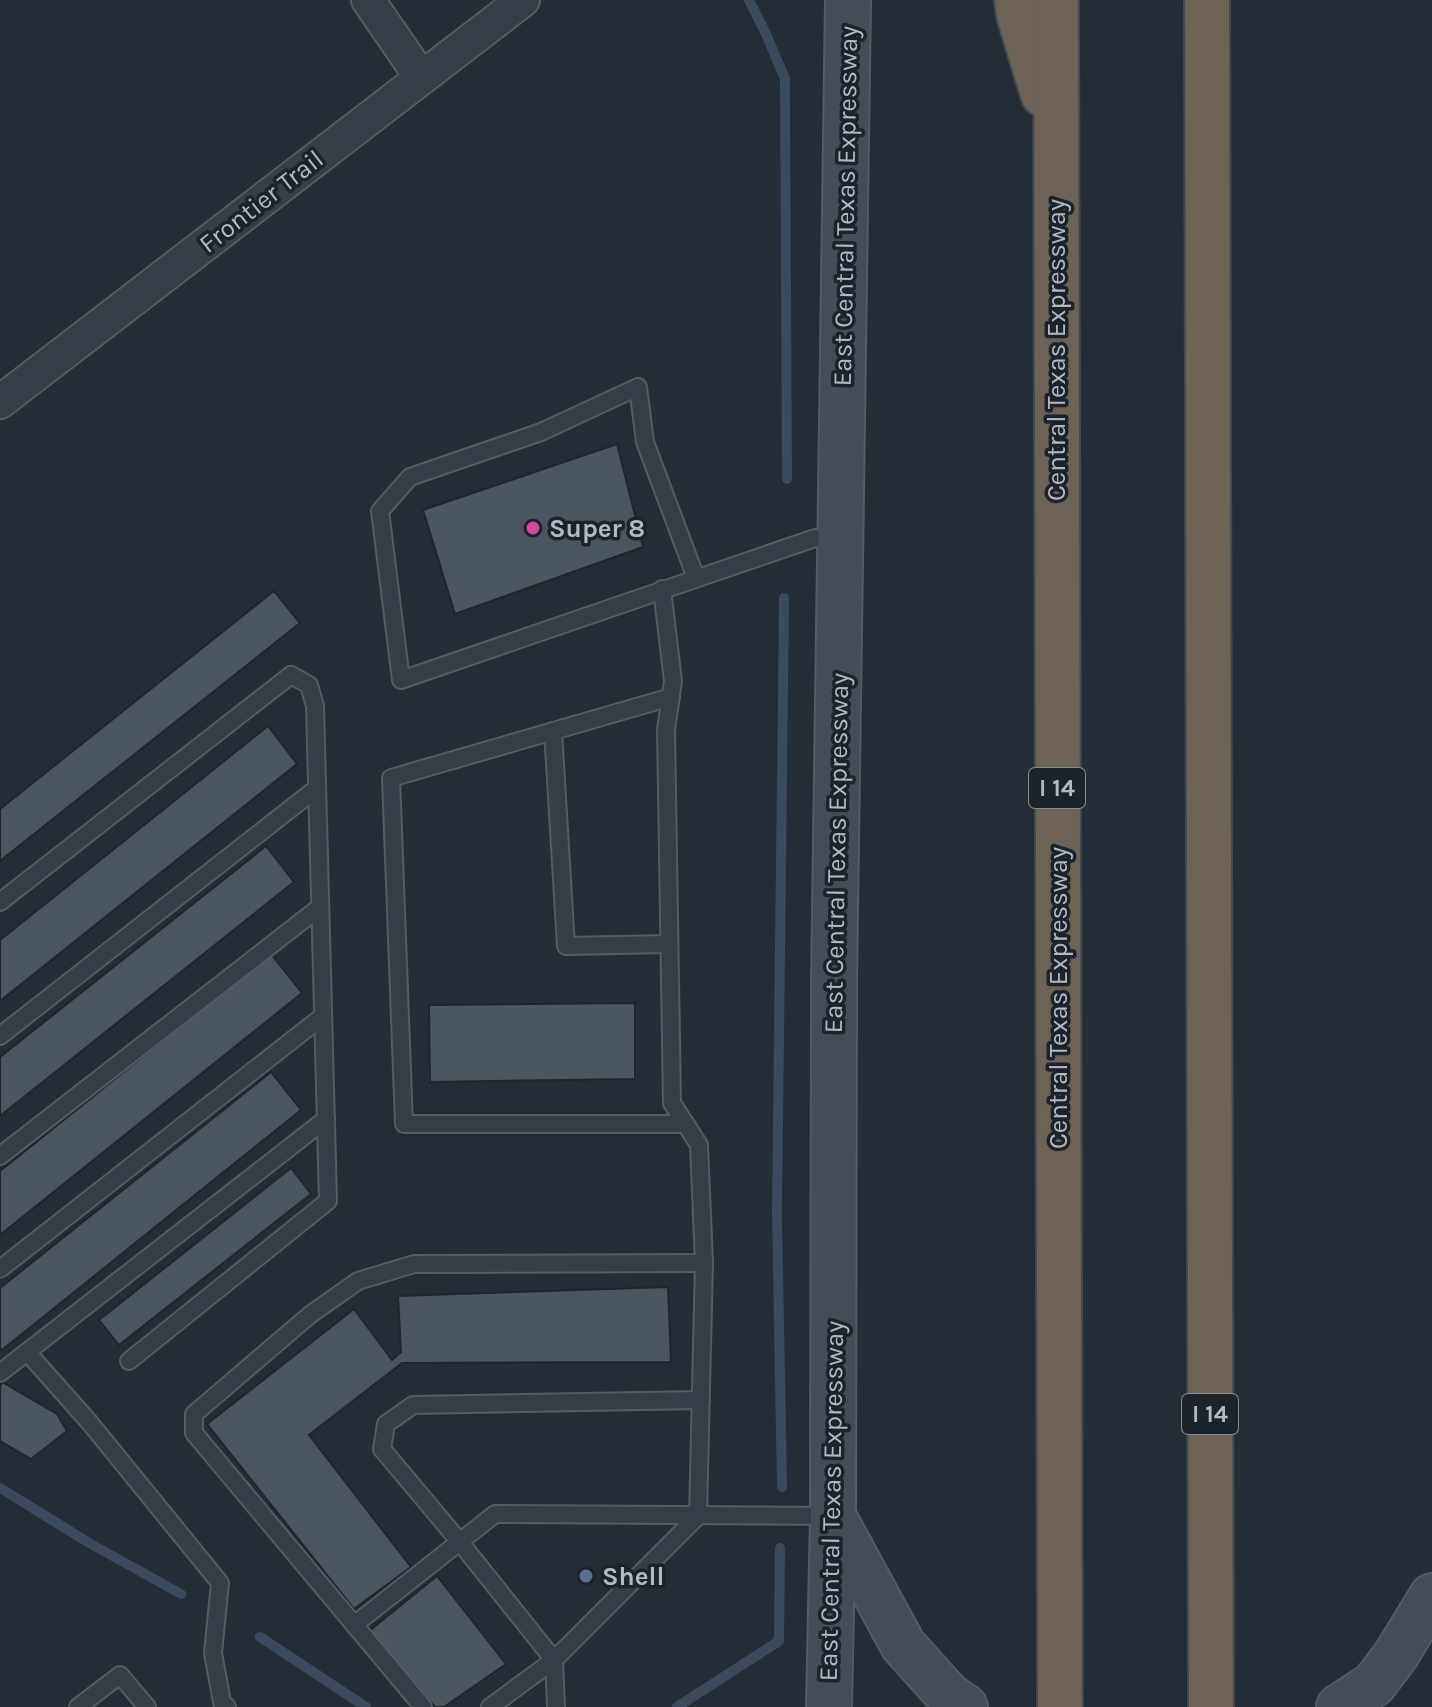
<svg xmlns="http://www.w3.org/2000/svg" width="1432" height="1707" font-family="Karla,sans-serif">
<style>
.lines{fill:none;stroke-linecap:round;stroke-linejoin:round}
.stream{stroke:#3b4a5d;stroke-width:10}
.building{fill:#4c5661;stroke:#1e252d;stroke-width:2}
.lane-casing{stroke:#555c64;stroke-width:20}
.street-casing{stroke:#555c64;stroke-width:36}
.secondary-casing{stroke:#555c64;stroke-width:48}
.highway-casing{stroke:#424951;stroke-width:48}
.lane{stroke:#373e47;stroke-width:16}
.street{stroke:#373e47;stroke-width:32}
.secondary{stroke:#464d59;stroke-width:44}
.highway{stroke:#6c6255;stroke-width:44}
.hotel-dot{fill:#d1479c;stroke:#1c232b;stroke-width:3}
.service-dot{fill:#5c6f8a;stroke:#1c232b;stroke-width:3}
.labels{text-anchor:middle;stroke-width:7;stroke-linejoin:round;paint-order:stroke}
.shield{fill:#1c232b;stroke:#858c95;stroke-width:2}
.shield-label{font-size:24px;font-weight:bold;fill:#b2b9c3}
.street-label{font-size:26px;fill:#b2b9c3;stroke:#1c232b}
.poi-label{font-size:26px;font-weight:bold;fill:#b2b9c3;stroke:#1c232b;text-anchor:start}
</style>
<rect width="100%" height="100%" fill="#242c36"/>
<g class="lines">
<g class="stream">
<polyline points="749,0 766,34 785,79 787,479"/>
<polyline points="782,1487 777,1213 784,598"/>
<polyline points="0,1488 91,1544 181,1594"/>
<polyline points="260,1637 366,1707"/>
<polyline points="677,1707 779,1641 780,1548"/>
</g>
</g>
<g class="building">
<polygon points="617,444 643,547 455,614 423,510"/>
<polygon points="274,591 300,623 0,861 0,809"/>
<polygon points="268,726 297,764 0,1001 0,940"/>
<polygon points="266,846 294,882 0,1116 0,1057"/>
<polygon points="271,954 302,993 0,1235 0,1171"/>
<polygon points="635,1003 635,1079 430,1082 429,1005"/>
<polygon points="271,1072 301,1110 2,1350 0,1348 0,1288"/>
<polygon points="291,1168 311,1194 119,1345 99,1320"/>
<polygon points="668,1287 671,1362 402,1363 309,1435 411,1567 354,1609 207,1424 354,1309 392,1360 401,1352 398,1296"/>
<polygon points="2,1382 57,1414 67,1431 31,1459 0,1441 0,1387"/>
<polygon points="437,1576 506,1664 444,1707 435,1707 369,1631"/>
</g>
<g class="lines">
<g class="lane-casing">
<g id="lane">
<polyline points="696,578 645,442 638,387 541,432 410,477 380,511 401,680 815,538 838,539"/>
<polyline points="671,697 391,778 404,1124 686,1124"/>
<polyline points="553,731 566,946 669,944"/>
<polyline points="0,902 291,675 309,685 315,706 328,1201 129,1361"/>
<polyline points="0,1036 317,788"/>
<polyline points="0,1156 320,907"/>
<polyline points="0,1269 323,1016"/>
<polyline points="27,1352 90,1423 220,1583 213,1653 222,1702 227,1707"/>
<polyline points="0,1373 326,1119"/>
<polyline points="354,1625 495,1514 831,1516"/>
<polyline points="78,1707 120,1675 147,1707"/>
<polyline points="423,1707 194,1433 194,1414 311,1314 358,1281 414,1264 704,1263"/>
<polyline points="490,1707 554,1660 698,1516 704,1263 699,1145 672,1103 666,730 673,681 662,589"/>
<polyline points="556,1707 554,1660 459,1541 382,1449 386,1424 413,1405 701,1400"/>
</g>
</g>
<g class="street-casing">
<g id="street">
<polyline points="368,0 421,77"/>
<polyline points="0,402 523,0"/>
</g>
</g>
<g class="secondary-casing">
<g id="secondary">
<polyline points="834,1518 903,1645 948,1695 965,1707"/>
<polyline points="829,1707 833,1516 834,982 848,0"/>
<polyline points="1339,1707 1374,1684 1396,1655 1432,1596"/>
</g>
</g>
<g class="highway-casing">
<g id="highway">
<polyline points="1017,0 1019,15 1043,94"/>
<polyline points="1056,0 1060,1707"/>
<polyline points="1207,0 1211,1707"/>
</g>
</g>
<use href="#lane" class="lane"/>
<use href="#street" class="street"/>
<use href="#secondary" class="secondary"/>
<use href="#highway" class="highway"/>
</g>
<circle class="hotel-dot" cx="533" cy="528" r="8"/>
<circle class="service-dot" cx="586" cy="1576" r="8"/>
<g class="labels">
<g class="shield">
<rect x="1029" y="768" width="56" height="40" rx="6"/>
<rect x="1182" y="1394" width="56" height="40" rx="6"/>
</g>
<g class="shield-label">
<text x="1057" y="796">I 14</text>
<text x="1210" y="1422">I 14</text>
</g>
<g class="street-label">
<text transform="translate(261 201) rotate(-38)" y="9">Frontier Trail</text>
<text transform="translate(845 206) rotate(-89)" y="9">East Central Texas Expressway</text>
<text transform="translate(1056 350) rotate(-90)" y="9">Central Texas Expressway</text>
<text transform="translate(836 853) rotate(-89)" y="9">East Central Texas Expressway</text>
<text transform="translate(1058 998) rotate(-90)" y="9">Central Texas Expressway</text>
<text transform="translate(831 1501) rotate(-89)" y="9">East Central Texas Expressway</text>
</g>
<g class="poi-label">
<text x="549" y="537">Super 8</text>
<text x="602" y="1585">Shell</text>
</g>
</g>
</svg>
